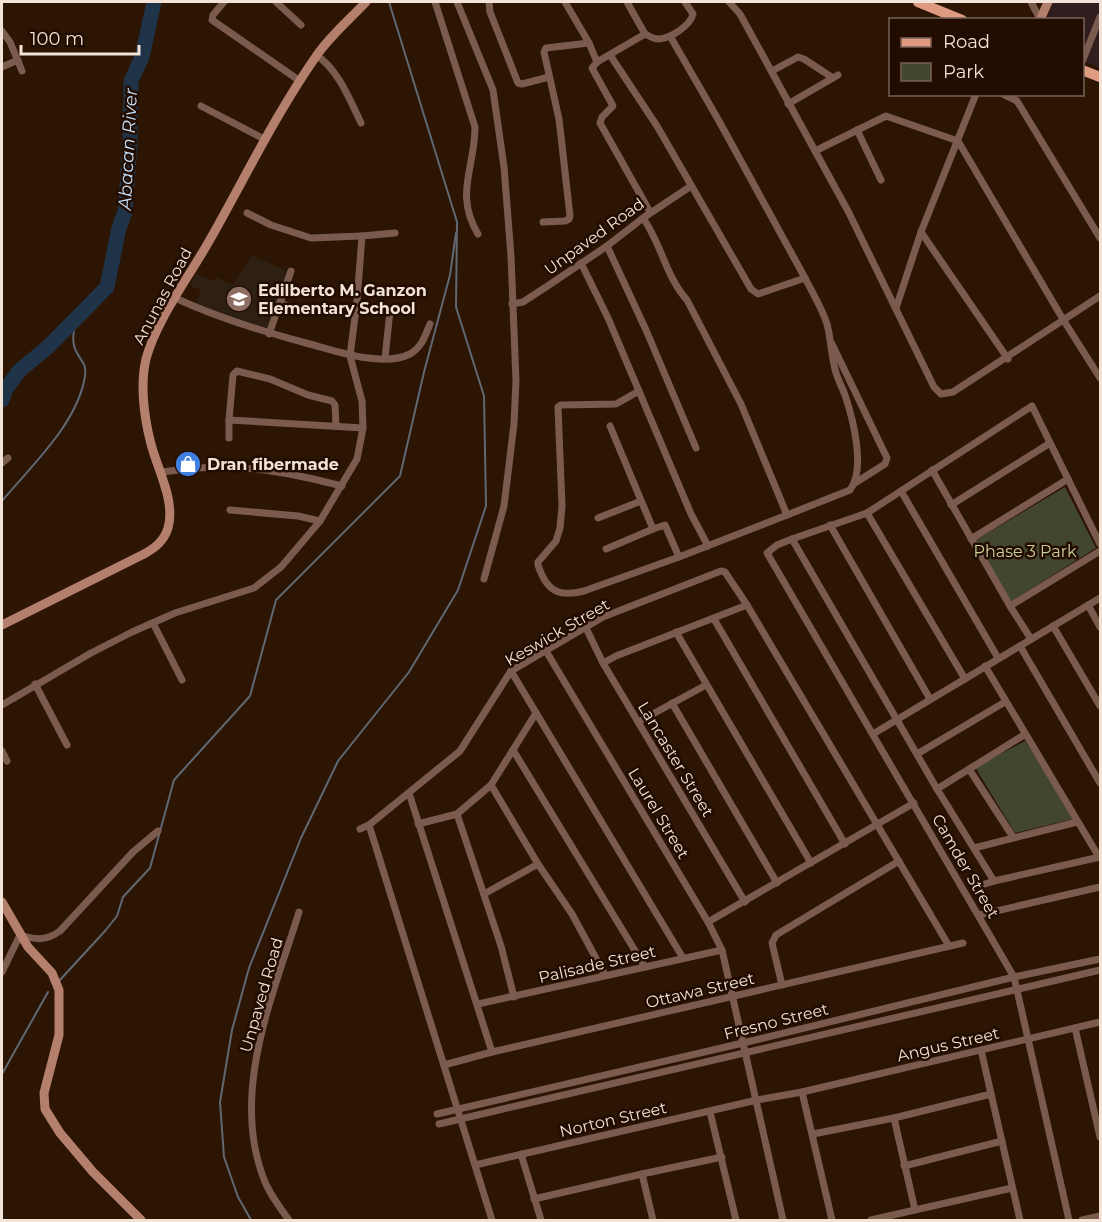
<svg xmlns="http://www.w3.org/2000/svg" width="1102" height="1222" font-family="Montserrat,sans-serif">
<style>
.commercial{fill:#301d1d}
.education{fill:#2d2013}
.green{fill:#43462e}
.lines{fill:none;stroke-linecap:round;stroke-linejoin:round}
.stream{stroke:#5f6873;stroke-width:2}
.river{stroke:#1f3448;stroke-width:15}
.street{stroke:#7c5b4f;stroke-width:7}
.secondary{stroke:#b47f6c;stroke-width:9}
.primary{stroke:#df9b82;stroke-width:10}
.labels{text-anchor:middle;stroke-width:5;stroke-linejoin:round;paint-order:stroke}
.street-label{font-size:16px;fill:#f3e2d6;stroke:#220c00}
.poi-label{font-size:16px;font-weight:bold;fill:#f3e2d6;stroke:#220c00;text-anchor:start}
.park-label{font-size:16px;fill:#cad198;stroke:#220c00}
.water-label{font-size:18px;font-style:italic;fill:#c5dff8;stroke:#220c00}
</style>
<rect width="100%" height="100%" fill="#2c1502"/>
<polygon class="commercial" points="1053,2 1100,2 1100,68 1083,61 1082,20 1046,20"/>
<polygon class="education" points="252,255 290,273 269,330 195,307 201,291 190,285 196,274 213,281 216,277 233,285"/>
<g class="green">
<polygon points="1065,487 1096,548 1010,602 976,540"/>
<polygon points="1025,741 1077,818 1015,833 975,767"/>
</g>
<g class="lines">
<g class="stream">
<path d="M2 501C31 466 78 423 85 376 87 363 81 362 76 351 71 341 74 330 76 320"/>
<polyline points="59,981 105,931 117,916 123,897 150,868 174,780 250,696 276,600 400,476 424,372 450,275 456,233"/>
<polyline points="2,1074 48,992"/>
<polyline points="251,1220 238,1197 224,1157 220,1102 232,1030 249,968 301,838 338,761 409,672 458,590 486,506 484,396 456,307 457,222 389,2"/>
</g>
<polyline class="river" points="2,400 6,389 19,371 49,346 107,287 119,228 125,212 130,144 131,81 142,57 154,2"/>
<g class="street">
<polyline points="224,2 213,15 212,20 300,81"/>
<polyline points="276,2 301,25"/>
<path d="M435 2 475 127C475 168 454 194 478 234"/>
<polyline points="457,2 493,90 504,167 511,256 516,381 514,424 504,506 484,579"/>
<polyline points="489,2 490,12 518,83 522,84 549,77"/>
<polyline points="565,2 589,43 597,62"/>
<path d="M627 2 645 34C649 36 653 39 659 39 671 38 690 26 693 14L685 2"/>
<polyline points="729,2 740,14 848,211 934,387 941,394 953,392 1100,296"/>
<polyline points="1031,2 1040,19"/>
<polyline points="2,31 10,42 22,71"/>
<polyline points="645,34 597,62 592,68 613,106 602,117 600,123 650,212"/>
<path d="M316 55C338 69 350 100 361 123"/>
<polyline points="610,55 657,126 751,289 758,294 805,278 719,121 670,36"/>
<polyline points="1082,62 1100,17"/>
<polyline points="2,67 18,60"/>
<polyline points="772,71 798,57 804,59 833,78"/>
<polyline points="1003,94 1017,101 1100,238"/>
<polyline points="788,104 838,75"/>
<polyline points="201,106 264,139"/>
<polyline points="857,130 881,180"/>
<polyline points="815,151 886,116 958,141 1064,321 1100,378"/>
<polyline points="247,213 271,225 311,238 362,236"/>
<polyline points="543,222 565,221 569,219 570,216 559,119 544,52 546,48 589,43"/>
<polyline points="921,232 1008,359"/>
<polyline points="607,246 646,330 696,448"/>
<polyline points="581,263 608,318 691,514 708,546"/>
<path d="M175 298C218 318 261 331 306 343 333 350 382 368 410 354 422 347 425 336 430 324"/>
<polyline points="280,303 306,312"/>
<polyline points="512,304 523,302 549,285 607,246 643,218 691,186"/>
<polyline points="896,308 921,232 976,94"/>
<polyline points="269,334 291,271"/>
<polyline points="832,344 887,458 885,464 855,483"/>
<polyline points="385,358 390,311"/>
<path d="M639 391 616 404 561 405 558 407 562 506 560 528 556 541 538 562V565C546 590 558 598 584 591L679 557"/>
<polyline points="229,420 233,375 237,371 270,379 308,395 332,401 335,405 336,426"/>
<path d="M610 426 653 529 665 525 679 557 787 515 741 404 687 300C666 277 661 243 643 218"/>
<polyline points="229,438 229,420 363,428"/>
<polyline points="2,463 8,458"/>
<polyline points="932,470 1010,606 1031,639"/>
<path d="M160 472C180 470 201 467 221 467 262 467 302 476 342 486"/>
<polyline points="901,491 998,658"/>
<polyline points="951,505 1050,443"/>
<polyline points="230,510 298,516 320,521"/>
<polyline points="867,513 965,679"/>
<path d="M787 515 850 490C866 469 853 419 845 395 842 387 837 378 835 369 831 354 831 339 827 324 822 308 812 292 805 278"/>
<polyline points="598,518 641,501"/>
<polyline points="830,525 930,699"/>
<polyline points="792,539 937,789 994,881"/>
<polyline points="971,539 1068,479"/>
<polyline points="606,549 653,529"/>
<polyline points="1088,605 1100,627"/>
<polyline points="1010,606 1100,551"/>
<polyline points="714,619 845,844"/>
<polyline points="153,623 182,680"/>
<polyline points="1053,626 1100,706"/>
<polyline points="586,628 603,663 745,902"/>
<polyline points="676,632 811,863"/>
<polyline points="1020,646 1100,783"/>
<polyline points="546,651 708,922 722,950 783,1220"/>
<polyline points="603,663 616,656 747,605"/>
<polyline points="985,666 1099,857"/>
<polyline points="511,671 683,958"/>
<polyline points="35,684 67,745"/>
<polyline points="672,703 777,883"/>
<polyline points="2,705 91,653 132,632 175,613 254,588 281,567 320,521 357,459 363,428 362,401 350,356 357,301 362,236 395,233"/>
<polyline points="638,722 706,685"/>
<polyline points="873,734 1100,598"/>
<polyline points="513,750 645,967"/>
<polyline points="2,751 7,761"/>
<polyline points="917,754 1005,702"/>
<polyline points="969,769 1013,837"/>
<polyline points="491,785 538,864 572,914 605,975"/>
<polyline points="937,789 1024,735"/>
<polyline points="409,793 492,1052"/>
<polyline points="457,814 501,946 514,997"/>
<polyline points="418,824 457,814 491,785 536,713"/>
<polyline points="369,825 492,1220"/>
<polyline points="360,829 369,825 460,751 511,671 603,617 721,571 725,572 747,605 949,946"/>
<polyline points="974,848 1077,822"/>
<polyline points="985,884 994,881 1100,857"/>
<polyline points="484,894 538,864"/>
<polyline points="979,915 1100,887"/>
<polyline points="708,922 914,803"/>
<path d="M2 972 20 935C36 940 46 941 60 931L133 852 158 831"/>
<polyline points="782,985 772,943 776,935 899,861"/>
<polyline points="478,1004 722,950"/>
<polyline points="1075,1028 1100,1137"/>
<polyline points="981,1050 1020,1220"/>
<polyline points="444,1065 492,1052 963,943"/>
<polyline points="802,1092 832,1220"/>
<polyline points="710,1112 736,1220"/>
<polyline points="437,1114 743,1043 1014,977 1100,959"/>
<polyline points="894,1118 915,1210"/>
<polyline points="439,1124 1100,970"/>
<polyline points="813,1134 894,1118 991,1094"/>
<polyline points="521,1154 541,1220"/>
<polyline points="475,1165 757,1100 802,1092 1100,1022"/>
<polyline points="904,1166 1002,1141"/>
<polyline points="642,1174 653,1220"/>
<polyline points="534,1199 642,1174 722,1157"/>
<path d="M289 1220C280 1208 271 1196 265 1182 229 1094 273 996 299 912"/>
<polyline points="871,1220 1012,1188"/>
<polyline points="1069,1220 1014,977 767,553 777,545 792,539 867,513 1032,406 1100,544"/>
<polyline points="1082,1220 1100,1216"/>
</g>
<g class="secondary">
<polyline points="1040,20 1048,2"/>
<path d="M2 625 144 554C155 548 164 541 168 528 176 500 156 467 150 440 144 416 140 384 146 359 156 321 188 278 208 243 244 180 275 115 317 55 330 36 350 19 366 2"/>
<polyline points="2,902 28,947 52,973 59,990 59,1035 44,1093 45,1109 60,1133 93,1172 141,1220"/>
</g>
<g class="primary">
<polyline points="918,2 962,20"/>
<polyline points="1082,70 1100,77"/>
</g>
</g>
<defs>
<g id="school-disc" transform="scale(1.35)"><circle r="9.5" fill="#8d6e63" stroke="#220c00"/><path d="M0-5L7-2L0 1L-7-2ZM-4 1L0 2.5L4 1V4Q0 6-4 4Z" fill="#fff"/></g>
<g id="shop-disc" transform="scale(1.35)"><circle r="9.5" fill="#3f7fe0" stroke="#220c00"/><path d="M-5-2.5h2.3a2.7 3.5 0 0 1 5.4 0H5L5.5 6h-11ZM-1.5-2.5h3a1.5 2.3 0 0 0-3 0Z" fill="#fff"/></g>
</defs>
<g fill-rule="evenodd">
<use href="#school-disc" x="239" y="299"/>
<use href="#shop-disc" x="188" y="464"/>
</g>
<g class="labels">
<g class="street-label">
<text transform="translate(594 236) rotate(-36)" y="6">Unpaved Road</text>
<text transform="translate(162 296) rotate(-62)" y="6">Anunas Road</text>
<text transform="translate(557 632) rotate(-30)" y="6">Keswick Street</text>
<text transform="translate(676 759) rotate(59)" y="6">Lancaster Street</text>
<text transform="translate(659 813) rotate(59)" y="6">Laurel Street</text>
<text transform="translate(966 866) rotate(60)" y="6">Camder Street</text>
<text transform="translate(597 964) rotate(-13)" y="6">Palisade Street</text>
<text transform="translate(700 990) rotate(-13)" y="6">Ottawa Street</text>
<text transform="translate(261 995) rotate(-74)" y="6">Unpaved Road</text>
<text transform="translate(776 1021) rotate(-14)" y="6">Fresno Street</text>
<text transform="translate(948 1044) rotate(-13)" y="6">Angus Street</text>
<text transform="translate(613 1119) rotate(-13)" y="6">Norton Street</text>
</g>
<g class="poi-label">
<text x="258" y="296">Edilberto M. Ganzon<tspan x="258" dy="18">Elementary School</tspan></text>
<text x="207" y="470">Dran fibermade</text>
</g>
<g class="park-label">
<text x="1025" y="557">Phase 3 Park</text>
</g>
<g class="water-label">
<text transform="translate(128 149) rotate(-87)" y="6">Abacan River</text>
</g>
</g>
<rect width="1102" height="1222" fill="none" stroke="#f3e2d6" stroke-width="6"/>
<rect x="889" y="18" width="195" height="78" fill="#220c00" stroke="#766256" stroke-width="1.5"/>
<rect x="901" y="38" width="30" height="9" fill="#df9b82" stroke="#766256" stroke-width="1.5"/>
<text x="943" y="48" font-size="18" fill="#f3e2d6">Road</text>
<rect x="901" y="63" width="30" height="18" fill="#43462e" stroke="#766256" stroke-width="1.5"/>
<text x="943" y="78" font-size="18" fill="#f3e2d6">Park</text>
<path d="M21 45v9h118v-9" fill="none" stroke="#f3e2d6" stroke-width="3"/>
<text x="30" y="45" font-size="18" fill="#f3e2d6" stroke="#220c00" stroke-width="4.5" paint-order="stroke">100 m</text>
</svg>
